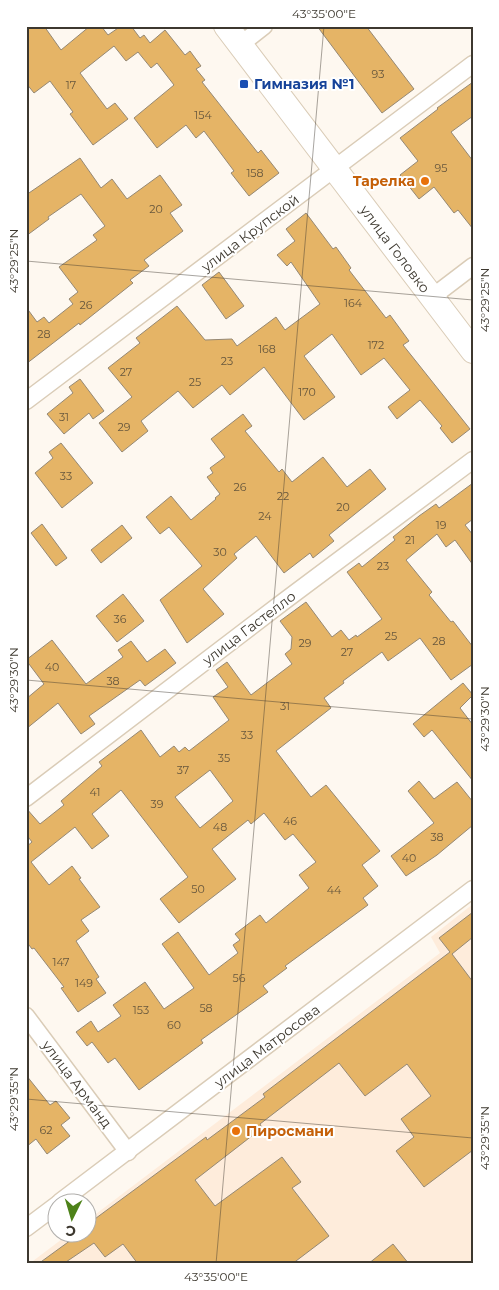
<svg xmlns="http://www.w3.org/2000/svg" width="499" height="1290" font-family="Montserrat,sans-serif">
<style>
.industrial{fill:#feecdb}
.building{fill:#e5b466;stroke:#958874;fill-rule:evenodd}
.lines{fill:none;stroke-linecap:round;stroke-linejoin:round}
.street-casing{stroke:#daccb7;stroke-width:19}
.secondary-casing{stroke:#daccb7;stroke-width:26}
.street{stroke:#fff;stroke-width:16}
.secondary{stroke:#fff;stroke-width:24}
.ticks{fill:none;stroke:#3d382f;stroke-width:1;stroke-opacity:0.45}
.transit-dot{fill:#1a4fb4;stroke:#fff;stroke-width:2}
.food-dot{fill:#e8710a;stroke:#fff;stroke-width:2}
.labels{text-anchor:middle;stroke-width:4;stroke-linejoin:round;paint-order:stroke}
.number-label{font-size:11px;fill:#67573d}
.transit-label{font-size:14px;font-weight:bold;fill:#164399;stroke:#fff;text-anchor:start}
.food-label{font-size:14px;font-weight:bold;fill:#c56008;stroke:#fff;text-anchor:end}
.street-label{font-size:14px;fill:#3d382f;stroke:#fff}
.neatline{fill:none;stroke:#3d382f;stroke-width:2}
.ticks-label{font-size:12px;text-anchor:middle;fill:#3d382f}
</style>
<rect width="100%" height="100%" fill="#fef8f0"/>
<polygon class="industrial" points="473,904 473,1264 29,1264 70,1233 88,1232 88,1220 440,953 431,937"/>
<g class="building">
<polygon points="26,26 44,26 61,50 90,26 101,26 108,35 121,26 131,26 140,38 144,35 150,43 165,30 185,55 190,51 201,66 196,69 205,80 202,82 258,153 261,150 279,173 249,196 231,173 234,171 204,131 196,138 186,125 157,148 134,118 174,85 157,63 151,68 138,52 126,61 114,46 80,73 107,109 115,103 128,119 93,145 70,114 73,112 50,81 34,93 26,83"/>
<polygon points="317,26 366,26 414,89 382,113"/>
<polygon points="473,82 473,116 451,132 473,161 473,229 458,210 454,213 434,187 419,199 400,175 418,161 400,138 438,109 437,108"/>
<polygon points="80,158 101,188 112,179 127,199 160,175 182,205 170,213 183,231 144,260 149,266 130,280 133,283 80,325 79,323 26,364 26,307 37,322 44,317 49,323 73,304 69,299 78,292 59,267 97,240 93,235 105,226 81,194 48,217 49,219 26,236 26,195"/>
<polygon points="306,213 333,249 336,247 351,268 349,270 386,318 390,315 409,341 403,345 470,429 452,443 440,428 442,426 420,400 397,419 388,407 410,390 384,358 361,375 332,334 304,356 335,397 304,420 264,367 230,395 222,385 193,408 178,391 141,421 148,431 122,452 99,423 132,397 108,368 140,343 136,338 177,306 205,340 232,339 237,346 276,317 285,330 320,304 291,262 287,266 277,255 295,241 286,229"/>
<polygon points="219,272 244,306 226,319 202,285"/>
<polygon points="80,379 104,411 93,419 89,413 64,434 47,414 73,393 69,387"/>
<polygon points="243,414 252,426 245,431 279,472 282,469 292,482 323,457 347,487 370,469 386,489 329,535 334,541 313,558 310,553 284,573 256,536 234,554 237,558 203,589 224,614 187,643 160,600 202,566 169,527 160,534 146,517 171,496 191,520 216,499 215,498 220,494 207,477 213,473 210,468 225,457 211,439"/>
<polygon points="61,443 93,483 62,508 35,473 53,458 49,452"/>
<path d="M473 483V519L465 525 473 535V565L455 540 446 547 437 534 406 560 432 592 429 595 451 622 453 621 473 647V664L451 680 420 638 388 661 382 652 343 681 344 683 324 698 331 708 276 751 311 797 326 785 380 851 362 865 378 886 363 898 368 905 285 966 287 968 263 986 268 992 201 1040 203 1043 139 1090 115 1058 108 1063 92 1042 87 1046 76 1032 91 1021 98 1032 121 1016 113 1005 145 982 164 1009 194 988 162 944 178 932 209 975 238 953 233 945 240 940 235 934 260 915 266 923 309 888 299 875 316 862 293 834 285 840 264 813 251 824 248 820 212 849 236 879 179 923 160 899 188 877 121 790 92 814 109 836 92 849 75 827 31 862 49 885 72 866 81 878 79 879 100 907 81 920 89 931 76 941 99 977 96 979 106 993 78 1012 61 988 64 987 34 948 32 949 26 941V847L32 842 26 834V808L40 824 64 805 61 801 102 766 99 762 141 730 160 757 174 746 179 752 185 747 189 751 229 720 213 697 228 687 216 670 227 662 251 695 292 664 285 654 291 649 292 637 280 621 306 602 332 637 341 630 349 640 356 635 357 637 382 619 347 572 359 563 362 567 395 540 393 537 419 516 436 504 439 508ZM210 770 233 801 200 828 175 797Z"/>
<polygon points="42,524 67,558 56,566 31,533"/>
<polygon points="122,525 132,538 101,563 91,550"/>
<polygon points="123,594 144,621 117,642 96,616"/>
<polygon points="52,640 86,684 123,657 118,650 131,641 147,662 165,649 176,663 145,686 140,680 89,716 95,724 81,734 58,703 26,729 26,699 44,684 26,660"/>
<polygon points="463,683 473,695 460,708 473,725 473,781 432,730 424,737 413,724"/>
<polygon points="419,781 434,799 457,782 473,802 473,825 437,855 406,876 391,856 434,823 408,791"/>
<polygon points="473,912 473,937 452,954 473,982 473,1150 424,1187 396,1151 414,1137 401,1119 431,1096 407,1064 365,1096 339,1063 260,1124 262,1128 195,1180 215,1206 282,1157 301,1182 292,1188 329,1236 292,1264 138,1264 123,1244 105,1257 94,1243 63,1264 38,1264 82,1232 88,1232 88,1224 206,1137 207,1140 265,1097 263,1094 450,952 439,938"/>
<polygon points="26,1075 50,1105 56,1101 70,1118 61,1125 70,1136 47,1154 36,1139 26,1147"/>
<polygon points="393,1244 409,1264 368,1264"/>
</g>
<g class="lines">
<g class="street-casing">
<g id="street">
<polyline points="240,45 264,26"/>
<polyline points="431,298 473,266"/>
<polyline points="26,401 473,64"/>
<polyline points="26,798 283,602 473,460"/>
<polyline points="26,1016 128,1152"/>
<polyline points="60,1202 473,889"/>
<polyline points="26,1228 58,1204"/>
</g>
</g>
<g class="secondary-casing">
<polyline id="secondary" points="226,26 473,351"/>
</g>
<use href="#street" class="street"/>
<use href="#secondary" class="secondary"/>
</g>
<path class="ticks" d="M26 261 473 300M26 680 473 719M26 1099 473 1138M216 1264 324 26"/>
<rect class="transit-dot" x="239" y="79" width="10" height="10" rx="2.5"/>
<g class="food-dot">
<circle cx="425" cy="181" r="5"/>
<circle cx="236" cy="1131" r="5"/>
</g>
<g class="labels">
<g class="number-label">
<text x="378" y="78">93</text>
<text x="71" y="89">17</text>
<text x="203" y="119">154</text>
<text x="441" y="172">95</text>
<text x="255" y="177">158</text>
<text x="156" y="213">20</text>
<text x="353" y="307">164</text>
<text x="86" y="309">26</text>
<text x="44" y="338">28</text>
<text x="376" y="349">172</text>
<text x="267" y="353">168</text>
<text x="227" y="365">23</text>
<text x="126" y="376">27</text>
<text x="195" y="386">25</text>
<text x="307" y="396">170</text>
<text x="64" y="421">31</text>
<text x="124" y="431">29</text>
<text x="66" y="480">33</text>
<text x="240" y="491">26</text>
<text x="283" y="500">22</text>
<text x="343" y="511">20</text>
<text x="265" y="520">24</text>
<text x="441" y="529">19</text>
<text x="410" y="544">21</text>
<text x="220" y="556">30</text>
<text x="383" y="570">23</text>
<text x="120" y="623">36</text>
<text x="391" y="640">25</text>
<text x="439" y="645">28</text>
<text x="305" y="647">29</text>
<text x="347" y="656">27</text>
<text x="52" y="671">40</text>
<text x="113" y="685">38</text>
<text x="285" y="710">31</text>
<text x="247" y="739">33</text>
<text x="224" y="762">35</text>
<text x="183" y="774">37</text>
<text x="95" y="796">41</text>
<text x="157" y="808">39</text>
<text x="290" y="825">46</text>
<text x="220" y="831">48</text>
<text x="437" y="841">38</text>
<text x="409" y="862">40</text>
<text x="198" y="893">50</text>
<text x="334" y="894">44</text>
<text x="61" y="966">147</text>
<text x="239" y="982">56</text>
<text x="84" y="987">149</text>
<text x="206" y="1012">58</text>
<text x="141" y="1014">153</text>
<text x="174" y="1029">60</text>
<text x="46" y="1134">62</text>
</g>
<g class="transit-label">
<text x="254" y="89">Гимназия №1</text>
</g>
<g class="food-label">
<text x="415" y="186">Тарелка</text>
<text x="246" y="1136" text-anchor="start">Пиросмани</text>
</g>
<g class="street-label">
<text transform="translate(250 233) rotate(-37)" y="5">улица Крупской</text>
<text transform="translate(395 249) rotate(53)" y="5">улица Головко</text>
<text transform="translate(249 628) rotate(-37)" y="5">улица Гастелло</text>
<text transform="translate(267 1046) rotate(-37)" y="5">улица Матросова</text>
<text transform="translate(77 1084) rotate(53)" y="5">улица Арманд</text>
</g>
</g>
<rect width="499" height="1290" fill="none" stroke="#ffffff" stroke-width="55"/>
<g transform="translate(72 1218) rotate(185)"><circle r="24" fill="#ffffff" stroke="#b1afac"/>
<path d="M0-4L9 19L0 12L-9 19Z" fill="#4d8219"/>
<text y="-8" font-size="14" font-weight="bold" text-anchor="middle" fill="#3d382f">С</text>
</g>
<rect x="28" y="28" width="444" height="1234" class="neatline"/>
<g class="ticks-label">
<text x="324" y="18">43°35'00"E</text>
<text transform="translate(14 261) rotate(-90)" y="4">43°29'25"N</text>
<text transform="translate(485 300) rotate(-90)" y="4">43°29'25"N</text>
<text transform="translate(14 680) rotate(-90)" y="4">43°29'30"N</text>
<text transform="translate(485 719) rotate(-90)" y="4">43°29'30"N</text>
<text transform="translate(14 1099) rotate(-90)" y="4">43°29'35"N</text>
<text transform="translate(485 1138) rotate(-90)" y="4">43°29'35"N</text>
<text x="216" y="1281">43°35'00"E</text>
</g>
</svg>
